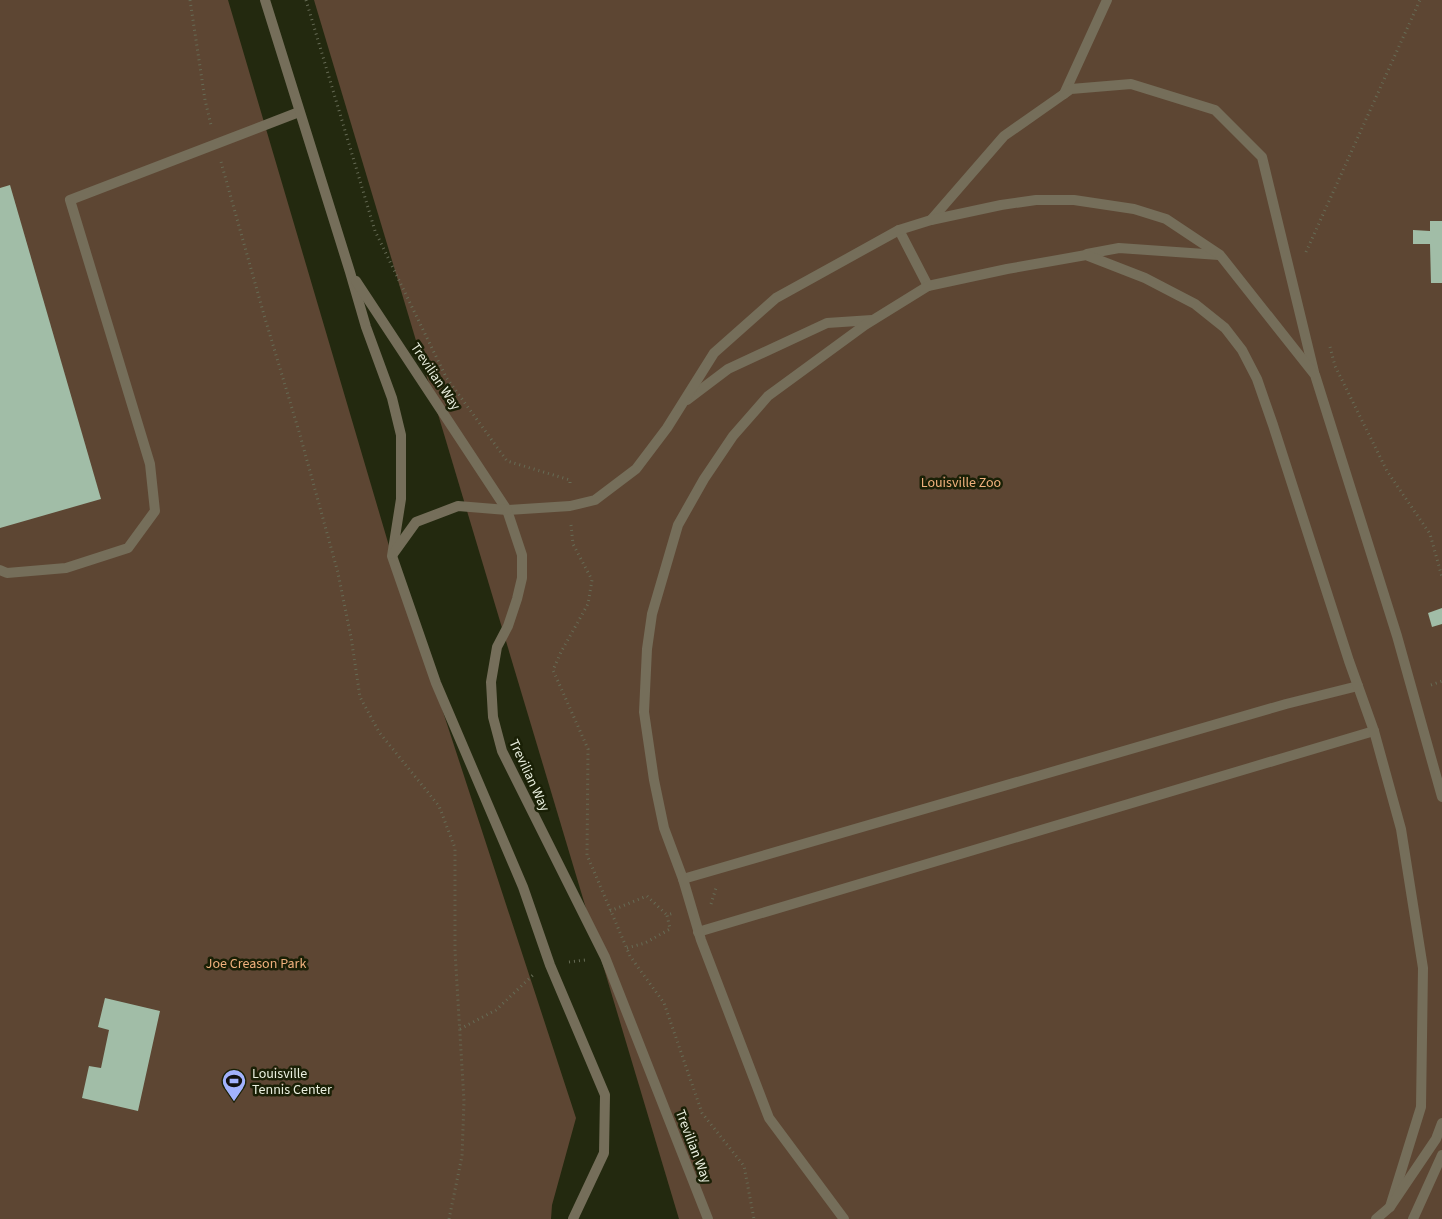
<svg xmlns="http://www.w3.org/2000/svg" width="1442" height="1219" font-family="'Source Sans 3',sans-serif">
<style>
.green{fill:#5d4633}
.building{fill:#a1bda7}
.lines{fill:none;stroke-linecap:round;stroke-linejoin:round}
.path{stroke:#666b55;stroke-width:3;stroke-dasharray:1 4;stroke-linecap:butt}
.lane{stroke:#756e5a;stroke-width:10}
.street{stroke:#756e5a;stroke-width:10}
.labels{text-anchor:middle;stroke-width:5;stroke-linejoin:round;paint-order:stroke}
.street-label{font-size:14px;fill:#eaefdf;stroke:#1a2006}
.park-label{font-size:14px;fill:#f0b17d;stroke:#1a2006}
.poi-label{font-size:14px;fill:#eaefdf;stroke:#1a2006;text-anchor:start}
</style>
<rect width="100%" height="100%" fill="#23290f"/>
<g class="green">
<polygon points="0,0 228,0 392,556 576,1118 552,1205 551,1219 0,1219"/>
<polygon points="314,0 1442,0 1442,1219 679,1219"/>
</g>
<g class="building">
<polygon points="10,185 101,499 0,528 0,188"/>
<polygon points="1430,221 1442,221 1442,283 1431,283 1430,244 1413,244 1413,230 1430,231"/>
<polygon points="1442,608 1442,624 1432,627 1428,613"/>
<polygon points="105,998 160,1011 138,1111 82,1098 89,1066 101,1068 109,1030 98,1027"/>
</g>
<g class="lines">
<g class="path">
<polyline points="190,0 205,100 211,125"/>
<polyline points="306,0 375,231 446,377 507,461 570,480 570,487"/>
<polyline points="221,162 264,315 300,435 338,573 351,637 360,697 379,732 439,806 455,848 455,951 464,1101 462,1156 449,1219"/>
<polyline points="1306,252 1420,0"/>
<polyline points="1330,347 1335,366 1387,471 1430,534 1442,577"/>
<polyline points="571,525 573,544 592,580 588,604 561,652 553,670 588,749 587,855 630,956 664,1003 702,1113 744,1166 754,1219"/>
<polyline points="1431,685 1442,681"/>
<polyline points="711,904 716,888"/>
<polyline points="610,911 647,896 667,915"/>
<polyline points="627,948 645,943 670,929 667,915 674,913"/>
<polyline points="569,962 585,960"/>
<polyline points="460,1029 496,1010 533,975"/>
</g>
<g class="lane">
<polyline points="1064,94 1107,0"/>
<polyline points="931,220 1004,136 1071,89 1131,84 1215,110 1262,157 1314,372"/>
<polyline points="899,230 928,286"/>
<polyline points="1087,254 1119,248 1219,255"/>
<polyline points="687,400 728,369 827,323 872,320"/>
<polyline points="507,510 570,506 595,500 636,469 667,428 714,353 776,298 899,230 931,220 1001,205 1036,200 1074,200 1134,209 1166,219 1220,255 1315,375 1397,636 1442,797"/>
<polyline points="0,570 7,573 66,568 128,548 155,511 150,464 70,200 299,112"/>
<polyline points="683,879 1286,704 1358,686"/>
<polyline points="698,932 1374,731"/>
<polyline points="844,1219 769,1118 701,940 683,879 664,828 654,780 644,712 647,649 652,614 678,525 704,479 733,436 768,396 865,325 928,286 1007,269 1086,255 1145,278 1195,304 1225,328 1242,350 1257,379 1273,425 1349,661 1374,731 1401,829 1423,968 1421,1107 1390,1207"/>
<polyline points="1376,1219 1390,1207 1436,1139 1442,1123"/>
<polyline points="1413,1219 1442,1155"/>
</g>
<g class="street">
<polyline points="265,0 350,272 366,327 392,398 401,435 401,499 392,556 436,683 523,887 550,965 605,1095 604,1153 573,1219"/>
<polyline points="356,281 507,510 522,555 522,578 517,599 508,626 497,647 491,682 493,717 502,751 605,957 708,1219"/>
<polyline points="393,554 416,522 458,506 507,510"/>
</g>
</g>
<defs>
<g id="stadium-pin" transform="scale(1.25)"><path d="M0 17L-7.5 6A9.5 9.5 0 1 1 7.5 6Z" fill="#a2b2fd" stroke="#1a2006"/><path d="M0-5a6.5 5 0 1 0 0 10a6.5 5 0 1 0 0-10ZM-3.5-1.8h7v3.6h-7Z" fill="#111"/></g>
</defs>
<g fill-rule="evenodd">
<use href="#stadium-pin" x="234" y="1081"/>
</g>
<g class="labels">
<g class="street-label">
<text transform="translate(436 376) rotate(56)" y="5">Trevilian Way</text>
<text transform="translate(530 775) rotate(65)" y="5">Trevilian Way</text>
<text transform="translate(694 1146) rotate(69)" y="5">Trevilian Way</text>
</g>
<g class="park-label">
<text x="961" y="487">Louisville Zoo</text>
<text x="256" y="968">Joe Creason Park</text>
</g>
<g class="poi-label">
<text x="252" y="1078">Louisville<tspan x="252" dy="16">Tennis Center</tspan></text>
</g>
</g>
</svg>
